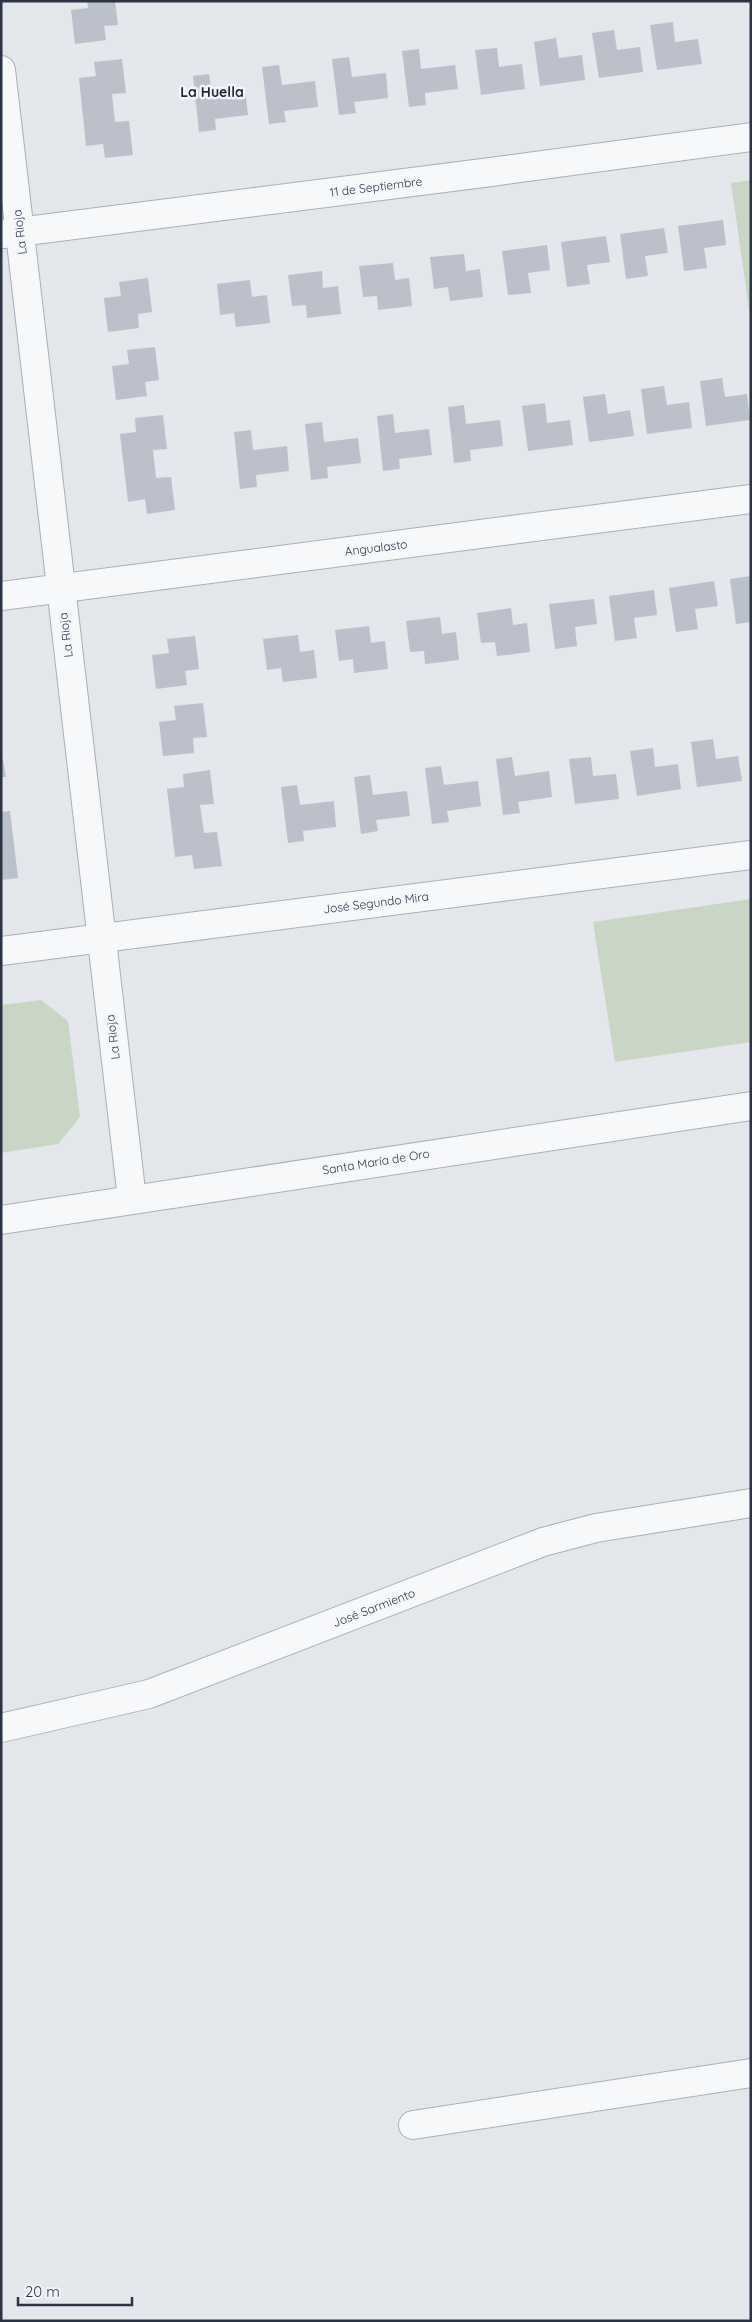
<svg xmlns="http://www.w3.org/2000/svg" width="752" height="2322" font-family="Quicksand,sans-serif">
<style>
.green{fill:#c9d6c5}
.building{fill:#bbc0ca}
.lines{fill:none;stroke-linecap:round;stroke-linejoin:round}
.minor-casing{stroke:#a9aeb7;stroke-width:30}
.minor{stroke:#f7f8fa;stroke-width:28}
.labels{text-anchor:middle;stroke-width:5;stroke-linejoin:round;paint-order:stroke}
.street-label{font-size:12px;fill:#2b3445;stroke:#f4f6f9}
.neighbourhood-label{font-size:14px;font-weight:bold;fill:#1d2536;stroke:#f4f6f9}
</style>
<rect width="100%" height="100%" fill="#e4e7ec"/>
<g class="green">
<polygon points="751,180 751,323 731,183"/>
<polygon points="751,899 751,1042 615,1062 593,922"/>
<polygon points="41,1000 68,1021 80,1117 58,1144 1,1153 1,1005"/>
</g>
<g class="building">
<polygon points="87,1 115,1 118,25 104,26 106,40 75,44 71,10 88,8"/>
<polygon points="673,22 675,42 698,39 702,64 657,70 650,25"/>
<polygon points="614,30 617,50 640,47 643,72 599,78 592,33"/>
<polygon points="556,38 559,58 582,55 585,80 540,86 534,42"/>
<polygon points="497,48 499,67 522,64 525,89 481,95 475,50"/>
<polygon points="419,49 421,69 455,65 458,89 425,93 426,105 409,107 402,51"/>
<polygon points="349,57 352,77 386,73 388,98 354,102 356,113 339,115 332,59"/>
<polygon points="122,59 126,93 112,94 115,122 129,121 133,155 105,158 103,144 86,146 79,78 96,76 94,62"/>
<polygon points="279,65 282,85 315,81 318,107 284,111 286,122 269,124 262,67"/>
<polygon points="209,74 212,94 245,90 248,115 215,119 216,130 199,132 193,76"/>
<polygon points="723,220 726,245 704,248 707,268 684,271 678,226"/>
<polygon points="664,228 668,253 645,256 648,276 626,279 620,234"/>
<polygon points="606,236 610,262 587,265 590,284 567,287 561,242"/>
<polygon points="547,245 550,270 528,273 531,293 508,295 502,251"/>
<polygon points="464,254 466,271 480,269 483,297 450,301 448,287 434,289 430,257"/>
<polygon points="393,263 395,280 409,278 412,306 378,310 377,296 363,297 359,266"/>
<polygon points="322,271 323,288 338,286 341,314 307,318 306,305 292,306 288,275"/>
<polygon points="148,278 152,312 138,314 139,328 108,332 104,298 121,296 119,282"/>
<polygon points="250,280 252,297 267,295 270,323 236,327 234,313 220,315 217,284"/>
<polygon points="155,347 159,380 145,382 147,396 116,400 112,366 129,364 127,350"/>
<polygon points="722,378 725,397 747,394 750,420 706,426 700,381"/>
<polygon points="664,386 667,405 689,402 692,428 647,434 641,389"/>
<polygon points="605,394 608,414 630,410 634,436 589,442 583,397"/>
<polygon points="545,403 547,423 570,420 573,445 528,451 522,406"/>
<polygon points="464,405 466,424 500,420 503,446 470,450 471,461 454,463 448,407"/>
<polygon points="393,414 395,433 429,429 432,455 399,459 400,469 383,471 377,416"/>
<polygon points="163,415 167,449 153,450 156,478 171,477 175,510 147,514 145,499 128,502 120,434 136,432 135,418"/>
<polygon points="322,422 324,442 358,438 361,463 327,467 328,478 311,480 305,424"/>
<polygon points="251,430 253,450 287,446 289,471 256,475 257,487 240,489 234,432"/>
<polygon points="751,576 751,622 736,624 730,579"/>
<polygon points="714,581 718,606 695,609 698,629 676,632 669,588"/>
<polygon points="654,590 657,615 634,618 637,638 615,641 609,596"/>
<polygon points="594,599 597,624 575,627 577,646 555,649 549,604"/>
<polygon points="511,608 513,625 527,623 530,652 497,656 495,642 481,643 477,613"/>
<polygon points="440,617 442,634 456,632 459,660 425,664 424,651 410,652 406,621"/>
<polygon points="369,626 371,643 385,641 388,669 354,673 353,659 339,661 335,630"/>
<polygon points="298,635 300,652 314,650 317,678 283,682 281,668 267,670 263,639"/>
<polygon points="195,636 199,669 185,671 187,685 156,689 152,655 169,653 167,639"/>
<polygon points="203,703 207,737 193,738 194,753 163,756 159,722 176,720 174,706"/>
<polygon points="713,739 716,759 738,756 742,781 697,787 691,742"/>
<polygon points="653,748 655,767 678,764 681,789 637,796 630,751"/>
<polygon points="1,749 6,777 1,777"/>
<polygon points="512,757 515,776 549,771 552,797 518,802 520,813 503,815 496,759"/>
<polygon points="591,757 593,776 616,774 619,799 575,804 569,759"/>
<polygon points="441,766 444,785 478,781 481,806 447,811 449,822 432,824 425,768"/>
<polygon points="210,770 214,804 200,805 204,833 217,832 222,866 194,869 192,855 175,857 167,789 184,787 183,774"/>
<polygon points="370,775 373,795 407,791 410,816 376,820 378,831 361,834 354,777"/>
<polygon points="297,785 300,805 334,801 336,827 303,831 304,841 288,843 281,787"/>
<polygon points="10,811 18,878 1,880 1,812"/>
</g>
<g class="lines">
<g class="minor-casing">
<g id="minor">
<polyline points="1,70 132,1199"/>
<polyline points="3,234 491,172 751,137"/>
<polyline points="1,596 751,499"/>
<polyline points="1,951 751,855"/>
<polyline points="1,1220 751,1106"/>
<polyline points="1,1728 149,1694 543,1542 596,1528 751,1503"/>
<polyline points="413,2125 751,2073"/>
</g>
</g>
<use href="#minor" class="minor"/>
</g>
<g class="labels">
<g class="street-label">
<text transform="translate(376 187) rotate(-7)" y="4">11 de Septiembre</text>
<text transform="translate(20 232) rotate(-97)" y="4">La Rioja</text>
<text transform="translate(376 548) rotate(-7)" y="4">Angualasto</text>
<text transform="translate(66 635) rotate(-97)" y="4">La Rioja</text>
<text transform="translate(376 903) rotate(-7)" y="4">José Segundo Mira</text>
<text transform="translate(113 1037) rotate(-97)" y="4">La Rioja</text>
<text transform="translate(376 1162) rotate(-9)" y="4">Santa María de Oro</text>
<text transform="translate(374 1608) rotate(-21)" y="4">José Sarmiento</text>
</g>
<g class="neighbourhood-label">
<text x="212" y="97">La Huella</text>
</g>
</g>
<rect width="752" height="2322" fill="none" stroke="#2b3445" stroke-width="5"/>
<path d="M18 2297v8h114v-8" fill="none" stroke="#2b3445" stroke-width="2.5"/>
<text x="25" y="2297" font-size="15" fill="#2b3445" stroke="#f4f6f9" stroke-width="4" paint-order="stroke">20 m</text>
</svg>
